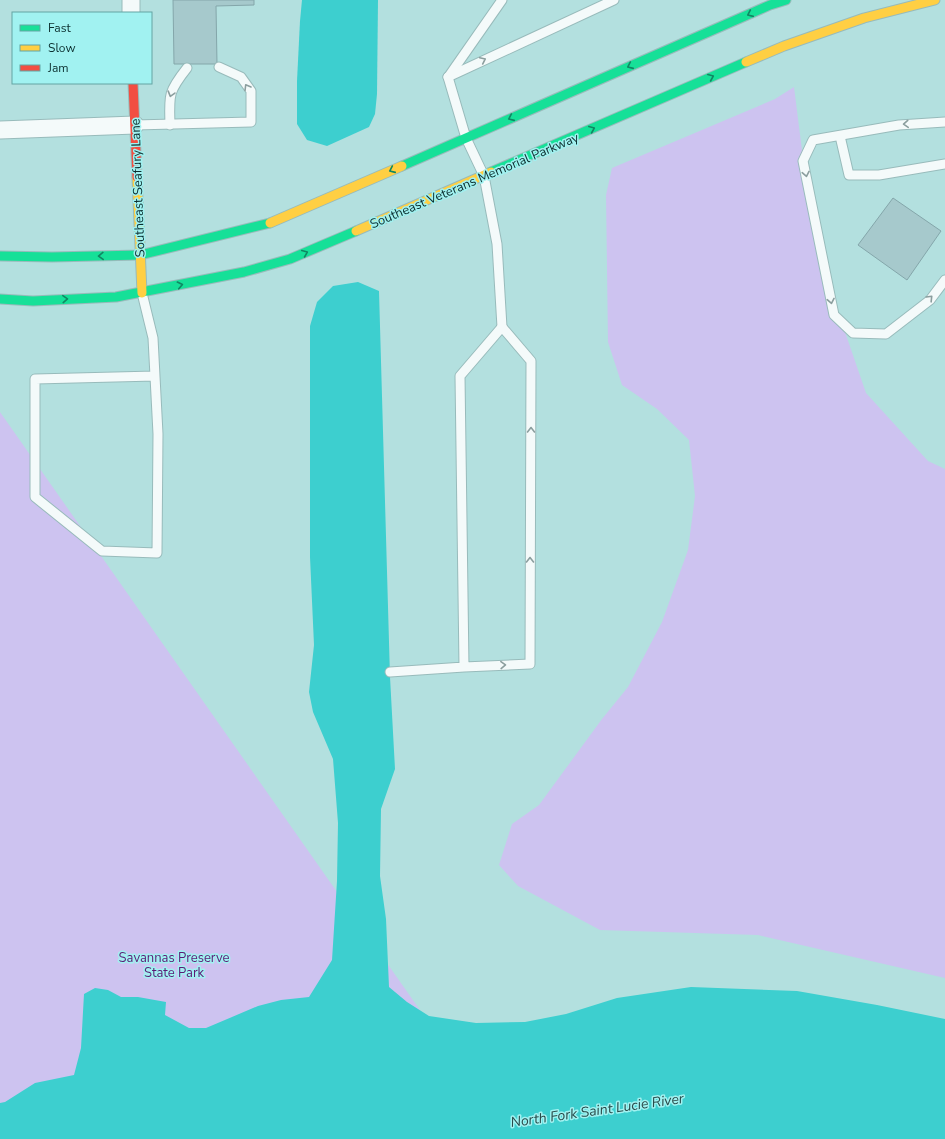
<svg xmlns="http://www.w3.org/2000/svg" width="945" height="1139" font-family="'Nunito Sans',sans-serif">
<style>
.green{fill:#cdc3f0}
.water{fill:#3dcfcf}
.building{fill:#a6c9cc;stroke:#84a6aa}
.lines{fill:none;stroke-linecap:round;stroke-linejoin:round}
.lane-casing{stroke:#98bbbb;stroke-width:11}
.street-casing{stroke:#98bbbb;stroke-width:19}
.fast-casing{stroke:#98bbbb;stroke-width:11}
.slow-casing{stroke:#98bbbb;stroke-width:11}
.jam-casing{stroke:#98bbbb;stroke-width:11}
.lane{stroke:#f4fafa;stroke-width:9}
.street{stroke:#f4fafa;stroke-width:17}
.fast{stroke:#16e098;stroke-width:9}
.slow{stroke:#ffcf43;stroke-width:9}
.jam{stroke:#f24e42;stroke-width:9}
.oneway{stroke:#108763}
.oneway2{stroke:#8b9e9e}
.labels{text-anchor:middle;stroke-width:3;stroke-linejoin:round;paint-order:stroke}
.street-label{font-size:13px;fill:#0b2e2e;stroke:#a1f2f1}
.park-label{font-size:13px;fill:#5c1a75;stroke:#a1f2f1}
.water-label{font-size:14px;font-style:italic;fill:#294a49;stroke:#a1f2f1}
</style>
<rect width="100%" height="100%" fill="#b3e0df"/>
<g class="green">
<polygon points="794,87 807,190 824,271 866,393 928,461 945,469 945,978 758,935 600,930 518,886 499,865 512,824 539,805 602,719 628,687 662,622 688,550 695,496 689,440 657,409 622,385 608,342 606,195 612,168 775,99"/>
<polygon points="0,412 474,1087 945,1139 0,1139"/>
</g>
<g class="water">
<polygon points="302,0 378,0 377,94 375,114 369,127 327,146 307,140 297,124 297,81 300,21"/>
<polygon points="358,282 379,291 390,677 395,769 381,809 380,876 386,919 389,987 407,1002 429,1016 476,1023 525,1022 566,1014 617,998 691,987 797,991 877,1005 945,1019 945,1139 0,1139 0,1103 5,1102 35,1083 74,1075 81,1048 84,994 95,988 108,990 121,997 138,997 166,1002 165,1015 189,1028 206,1028 258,1006 281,1000 309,997 332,960 337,881 338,823 333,759 313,712 309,692 314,645 310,557 310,326 317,302 333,286"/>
</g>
<g class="building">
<polygon points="173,0 254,0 254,5 216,6 217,64 174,64"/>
<polygon points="893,198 941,231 907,280 858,245"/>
</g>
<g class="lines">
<g class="lane-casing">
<g id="lane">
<polyline points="449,76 502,0"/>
<polyline points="448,77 466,138 484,176 497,244 502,327"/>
<polyline points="448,77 614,0"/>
<polyline points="945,122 899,125 813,140 803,161 834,315 853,333 886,334 930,300 945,280"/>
<polyline points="135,125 251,122 251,91 241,77 219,67"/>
<path d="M170 125C169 95 168 92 187 68"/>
<polyline points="840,136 849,175 879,175 945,164"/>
<polyline points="142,293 153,338 158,434 157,553 102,551 35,497 35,379 155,376"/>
<polyline points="390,672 464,667 530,664 531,361 502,327 460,376 464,667"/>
</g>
</g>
<g class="street-casing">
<g id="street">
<polyline points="131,0 131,13"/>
<polyline points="0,130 135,125"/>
</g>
</g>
<g class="fast-casing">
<g id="fast">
<polyline points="402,166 770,5 786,0"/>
<polyline points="491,172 746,62"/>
<polyline points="0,256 52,257 140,255 270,223"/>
<polyline points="0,299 33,301 116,297 244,272 290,259 356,231"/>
</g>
</g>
<g class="slow-casing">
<g id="slow">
<polyline points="746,62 784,46 864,18 935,0"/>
<polyline points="137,177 142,293"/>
<polyline points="270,223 402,166"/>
<polyline points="356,231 491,172"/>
</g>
</g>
<g class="jam-casing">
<polyline id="jam" points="133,83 137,177"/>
</g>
<use href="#lane" class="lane"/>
<use href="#street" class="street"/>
<use href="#fast" class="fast"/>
<use href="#slow" class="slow"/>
<use href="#jam" class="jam"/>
</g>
<defs><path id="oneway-chevron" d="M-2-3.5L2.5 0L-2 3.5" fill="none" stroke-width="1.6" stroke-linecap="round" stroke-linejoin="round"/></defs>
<g class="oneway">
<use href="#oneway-chevron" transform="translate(750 14) rotate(156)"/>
<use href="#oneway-chevron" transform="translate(630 66) rotate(156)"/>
<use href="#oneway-chevron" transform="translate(711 77) rotate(-23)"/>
<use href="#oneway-chevron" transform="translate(511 118) rotate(156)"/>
<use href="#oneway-chevron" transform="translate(592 129) rotate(-23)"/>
<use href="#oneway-chevron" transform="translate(392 170) rotate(156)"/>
<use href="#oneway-chevron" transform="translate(305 253) rotate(-23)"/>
<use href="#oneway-chevron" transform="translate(101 256) rotate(178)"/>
<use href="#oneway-chevron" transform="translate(180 285) rotate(-12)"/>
<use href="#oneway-chevron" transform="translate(65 299) rotate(-3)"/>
</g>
<g class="oneway2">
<use href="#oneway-chevron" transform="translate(483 60) rotate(-25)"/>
<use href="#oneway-chevron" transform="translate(247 87) rotate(-121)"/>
<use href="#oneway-chevron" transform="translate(171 94) rotate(106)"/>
<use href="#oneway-chevron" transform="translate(906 124) rotate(176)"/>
<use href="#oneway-chevron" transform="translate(806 174) rotate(79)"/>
<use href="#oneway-chevron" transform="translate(930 298) rotate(-46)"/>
<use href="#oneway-chevron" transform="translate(831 301) rotate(79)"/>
<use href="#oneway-chevron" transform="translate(531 430) rotate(-90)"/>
<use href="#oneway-chevron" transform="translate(530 560) rotate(-90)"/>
<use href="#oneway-chevron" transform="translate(503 665) rotate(-2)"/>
</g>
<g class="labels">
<g class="street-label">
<text transform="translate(474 180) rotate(-23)" y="5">Southeast Veterans Memorial Parkway</text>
<text transform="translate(137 188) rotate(-92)" y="5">Southeast Seafury Lane</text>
</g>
<g class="park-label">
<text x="174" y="962">Savannas Preserve<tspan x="174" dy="15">State Park</tspan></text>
</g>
<g class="water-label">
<text transform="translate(597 1110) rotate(-8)" y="5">North Fork Saint Lucie River</text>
</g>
</g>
<rect x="12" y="12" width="140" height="72" fill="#a1f2f1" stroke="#65a4a3"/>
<rect x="20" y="25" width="20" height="6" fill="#16e098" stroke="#65a4a3"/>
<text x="48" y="32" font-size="12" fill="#0b2e2e">Fast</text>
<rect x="20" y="45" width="20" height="6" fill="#ffcf43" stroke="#65a4a3"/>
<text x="48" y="52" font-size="12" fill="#0b2e2e">Slow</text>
<rect x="20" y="65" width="20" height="6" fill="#f24e42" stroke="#65a4a3"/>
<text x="48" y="72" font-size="12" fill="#0b2e2e">Jam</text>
</svg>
